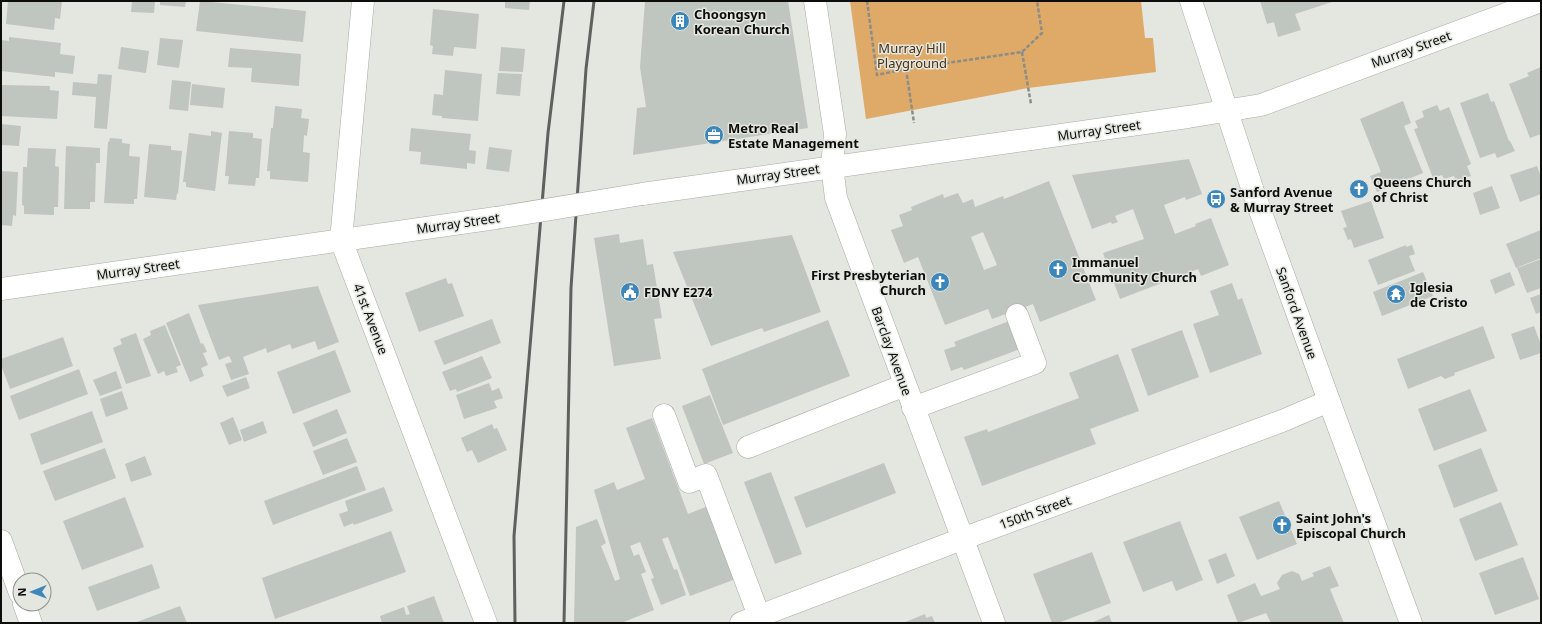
<svg xmlns="http://www.w3.org/2000/svg" width="1542" height="624" font-family="'Noto Sans',sans-serif">
<style>
.green{fill:#dfa967}
.building{fill:#bfc5bf;fill-rule:evenodd}
.lines{fill:none;stroke-linecap:round;stroke-linejoin:round}
.minor-casing{stroke:#a8aaa3;stroke-width:23}
.path{stroke:#8b8d87;stroke-width:2.5;stroke-dasharray:4 2;stroke-linecap:butt}
.minor{stroke:#fff;stroke-width:22}
.rail{stroke:#60615c;stroke-width:3}
.minor-bridge-casing{stroke:#a8aaa3;stroke-width:23;stroke-linecap:butt}
.minor-bridge{stroke:#fff;stroke-width:22}
.labels{text-anchor:middle;stroke-width:3;stroke-linejoin:round;paint-order:stroke}
.poi-label{font-size:13px;font-weight:bold;fill:#0d0d0b;stroke:#e4e7df;text-anchor:start}
.park-label{font-size:13px;fill:#472f11;stroke:#e4e7df}
.street-label{font-size:13px;fill:#0d0d0b;stroke:#e4e7df}
</style>
<rect width="100%" height="100%" fill="#e4e7df"/>
<polygon class="green" points="850,1 1141,1 1145,38 1153,38 1156,72 1028,88 866,119"/>
<g class="building">
<polygon points="8,1 62,1 60,19 55,18 54,30 6,24"/>
<polygon points="132,1 155,1 154,13 131,12"/>
<polygon points="160,1 186,1 185,7 160,5"/>
<polygon points="200,1 306,11 303,42 196,31"/>
<polygon points="505,1 530,1 529,10 505,8"/>
<polygon points="645,1 788,1 808,128 633,155 637,108 646,107 640,67"/>
<polygon points="1260,1 1331,1 1332,2 1295,14 1301,30 1278,37 1274,22 1267,24"/>
<polygon points="433,9 479,14 476,49 454,47 453,56 432,54 433,46 430,45"/>
<polygon points="9,37 61,43 60,54 75,56 73,74 55,72 55,77 1,71 1,40 9,41"/>
<polygon points="160,38 183,40 179,68 157,65"/>
<polygon points="121,47 149,51 146,73 118,69"/>
<polygon points="501,47 525,49 523,72 499,71"/>
<polygon points="230,48 301,54 299,86 251,82 252,68 228,67"/>
<polygon points="1541,67 1541,134 1530,138 1509,84 1529,76 1527,73"/>
<polygon points="445,70 482,74 478,121 442,118 442,116 432,115 434,94 443,95"/>
<polygon points="498,73 522,74 520,96 496,94"/>
<polygon points="98,74 112,75 107,129 94,128 96,97 72,95 73,82 97,84"/>
<polygon points="172,80 191,82 188,111 169,109"/>
<polygon points="192,84 225,88 223,108 190,105"/>
<polygon points="1,85 50,86 50,90 59,91 57,119 1,116"/>
<polygon points="1488,93 1491,102 1494,101 1509,141 1510,141 1515,151 1497,158 1495,153 1480,158 1460,103"/>
<polygon points="1403,101 1411,123 1404,126 1423,173 1377,192 1370,176 1381,172 1360,119"/>
<polygon points="1437,105 1440,111 1449,107 1471,164 1467,166 1471,176 1456,181 1454,176 1444,179 1442,175 1433,178 1414,129 1418,128 1415,121 1424,117 1422,111"/>
<polygon points="275,106 302,109 301,118 309,119 307,136 304,135 303,152 310,153 308,182 270,179 270,171 267,171 271,128 273,128"/>
<polygon points="1,124 21,126 19,146 1,145"/>
<polygon points="411,128 471,134 469,150 476,151 475,164 467,163 467,169 420,164 421,152 409,151"/>
<polygon points="211,131 222,133 215,191 186,187 186,182 183,182 189,133 211,136"/>
<polygon points="229,131 253,133 253,138 262,139 259,178 256,178 255,186 228,184 229,176 225,176"/>
<polygon points="110,138 122,139 122,143 130,144 129,156 140,157 137,199 134,199 134,204 104,203 108,142 109,142"/>
<polygon points="149,144 171,146 171,150 182,151 178,194 177,193 176,200 144,197"/>
<polygon points="66,146 100,148 100,163 96,163 95,202 90,202 90,209 64,209"/>
<polygon points="489,147 512,150 509,172 486,169"/>
<polygon points="28,148 56,149 55,166 59,167 58,207 54,207 54,215 24,214 24,206 22,205 23,167 27,167"/>
<polygon points="1189,159 1202,194 1186,200 1185,197 1164,205 1175,234 1196,226 1195,224 1211,218 1229,265 1201,276 1198,269 1120,299 1103,253 1144,239 1133,209 1115,216 1118,222 1112,224 1111,222 1092,229 1072,175"/>
<polygon points="1537,166 1541,177 1541,194 1520,202 1510,175"/>
<polygon points="1,171 18,172 16,216 13,215 12,226 1,225"/>
<path d="M1049 181 1096 300 1040 322 1033 304 992 319 988 309 945 325 918 257 904 263 891 230 903 226 899 215 912 210 911 207 943 194 944 198 958 193 963 203 973 199 975 207 1003 196 1004 199ZM983 232 997 265 984 270 971 237Z"/>
<polygon points="1492,186 1500,208 1480,215 1473,193"/>
<polygon points="1371,201 1384,238 1354,248 1351,239 1348,240 1343,228 1347,227 1341,211"/>
<polygon points="1541,230 1541,258 1516,268 1506,244"/>
<polygon points="619,234 620,243 643,239 647,265 653,264 662,318 654,319 661,359 614,366 594,238"/>
<polygon points="792,235 821,312 764,332 762,328 711,346 673,252"/>
<polygon points="1406,245 1406,247 1412,245 1415,254 1409,256 1415,271 1378,285 1368,260"/>
<polygon points="1541,259 1541,288 1527,293 1517,268"/>
<polygon points="1423,272 1433,296 1382,316 1373,292"/>
<polygon points="1510,272 1515,285 1495,294 1490,280"/>
<polygon points="446,278 448,284 452,283 464,316 419,332 405,293"/>
<polygon points="1232,283 1238,300 1242,298 1262,354 1210,373 1193,324 1219,315 1210,291"/>
<polygon points="318,286 339,342 318,350 315,341 292,349 290,344 267,353 266,348 243,357 249,374 231,380 225,364 232,362 229,356 219,360 198,305"/>
<polygon points="1541,294 1541,312 1536,314 1530,298"/>
<polygon points="189,313 201,344 203,343 207,352 203,353 208,365 201,368 204,376 190,382 166,323"/>
<polygon points="492,319 501,343 444,365 434,341"/>
<polygon points="828,320 850,376 723,425 702,369"/>
<polygon points="1012,320 1023,348 964,370 962,367 951,371 944,350 956,346 954,342"/>
<polygon points="165,325 181,365 176,367 178,372 166,376 164,371 158,374 143,339 151,335 150,331"/>
<polygon points="1483,326 1495,358 1454,373 1455,375 1445,379 1441,376 1408,389 1397,359"/>
<polygon points="1534,326 1541,345 1541,353 1520,360 1511,334"/>
<polygon points="1182,330 1199,377 1148,396 1131,349"/>
<polygon points="136,333 151,376 126,384 113,348 122,344 120,339"/>
<polygon points="63,337 73,366 10,389 1,365 1,359"/>
<polygon points="335,350 351,392 293,414 277,372"/>
<polygon points="1118,354 1139,411 1090,429 1096,444 982,486 964,437 987,429 988,432 1079,398 1069,373"/>
<polygon points="482,356 492,378 457,392 456,389 450,391 442,372"/>
<polygon points="79,369 88,394 19,420 10,396"/>
<polygon points="116,371 122,388 100,396 93,380"/>
<polygon points="246,377 250,388 227,397 222,386"/>
<polygon points="489,383 492,391 499,388 503,398 494,401 497,408 464,419 456,395"/>
<polygon points="1470,389 1487,431 1434,451 1418,409"/>
<polygon points="122,391 128,409 106,417 100,399"/>
<polygon points="710,395 733,453 704,464 682,406"/>
<polygon points="337,409 347,433 313,447 303,423"/>
<polygon points="92,411 103,442 41,465 30,434"/>
<polygon points="233,417 242,440 229,445 220,423"/>
<polygon points="652,418 688,514 708,506 736,579 690,596 668,537 662,539 674,570 677,569 686,595 661,605 651,579 654,578 640,542 630,546 634,556 639,554 646,572 641,574 654,610 621,623 574,623 576,527 597,519 606,543 601,546 615,581 620,579 594,490 614,482 617,490 645,479 626,428"/>
<polygon points="263,421 267,433 244,442 240,430"/>
<polygon points="492,424 494,429 497,428 507,450 478,463 472,450 467,452 461,438"/>
<polygon points="347,438 357,462 323,475 313,451"/>
<polygon points="105,448 116,478 55,501 43,471"/>
<polygon points="1481,448 1498,491 1454,508 1438,465"/>
<polygon points="145,456 152,475 131,482 125,464"/>
<polygon points="884,463 896,493 806,528 794,497"/>
<polygon points="357,466 366,490 273,525 264,501"/>
<polygon points="771,472 802,554 775,564 744,482"/>
<polygon points="384,487 393,511 354,525 353,523 344,527 339,514 348,511 345,501"/>
<polygon points="125,497 144,547 82,570 63,521"/>
<polygon points="1279,501 1297,544 1257,560 1239,517"/>
<polygon points="1501,502 1518,545 1475,561 1459,519"/>
<polygon points="1180,521 1203,580 1176,591 1172,581 1143,592 1123,542"/>
<polygon points="391,531 406,572 275,619 262,578"/>
<polygon points="1092,552 1111,603 1058,623 1052,623 1033,574"/>
<polygon points="1226,553 1235,576 1217,584 1208,560"/>
<polygon points="1523,557 1539,599 1495,615 1479,573"/>
<polygon points="152,564 160,588 97,611 88,587"/>
<polygon points="1330,566 1339,586 1330,589 1344,623 1271,623 1266,613 1238,623 1227,595 1255,583 1261,596 1280,589 1277,583 1282,575 1292,571 1299,574 1302,581 1314,576 1312,573"/>
<polygon points="434,596 444,623 382,623 380,616 404,607 406,615 410,614 407,606"/>
<polygon points="180,606 187,623 134,623"/>
<polygon points="925,614 926,618 932,616 935,623 903,623"/>
<polygon points="1109,615 1112,623 1091,623"/>
</g>
<g class="lines">
<g class="minor-casing">
<g id="minor">
<polyline points="363,1 341,240 486,623"/>
<polyline points="815,1 835,134 832,166 836,198 994,623"/>
<polyline points="1191,1 1253,191 1329,401 1411,623"/>
<polyline points="642,194 1188,117 1261,105 1541,1"/>
<polyline points="1,289 496,218"/>
<polyline points="913,408 1035,363 1017,315"/>
<polyline points="664,415 689,482 706,475 759,616"/>
<polyline points="748,447 905,385"/>
<polyline points="1,541 20,593"/>
<polyline points="24,604 31,623"/>
<polyline points="741,623 962,539 1282,421 1329,401"/>
</g>
</g>
<g class="path">
<polyline points="867,1 877,75 906,69 1022,52 1042,33 1037,1"/>
<polyline points="1022,52 1031,104"/>
<polyline points="906,69 914,123"/>
</g>
<use href="#minor" class="minor"/>
<g class="rail">
<polyline points="515,623 514,536 548,133 564,1"/>
<polyline points="564,623 571,288 586,69 594,1"/>
</g>
<g class="minor-bridge-casing">
<polyline id="minor-bridge" points="496,218 642,194"/>
</g>
<use href="#minor-bridge" class="minor-bridge"/>
</g>
<defs>
<g id="building-disc" transform="scale(1)"><circle r="9.5" fill="#3c86ba" stroke="#e4e7df"/><path d="M-4-6H4V6H1V3H-1V6H-4ZM-2.5-4.3h1.7v1.8h-1.7ZM.8-4.3h1.7v1.8H.8ZM-2.5-1h1.7V.8h-1.7ZM.8-1h1.7V.8H.8Z" fill="#fff"/></g>
<g id="office-disc" transform="scale(1)"><circle r="9.5" fill="#3c86ba" stroke="#e4e7df"/><path d="M-6-3h4V-5.5h4V-3h4V5H-6ZM-1-4.5V-3h2v-1.5ZM-6 0V1H6V0Z" fill="#fff"/></g>
<g id="church-disc" transform="scale(1)"><circle r="9.5" fill="#3c86ba" stroke="#e4e7df"/><path d="M-1.2-6h2.4v3.5h3.3v2.4h-3.3V6h-2.4V-.1h-3.3v-2.4h3.3Z" fill="#fff"/></g>
<g id="bus-disc" transform="scale(1)"><circle r="9.5" fill="#3c86ba" stroke="#e4e7df"/><path d="M-5-6H5V4H4V6H2V4H-2V6H-4V4H-5ZM-3.5-4V0h7V-4ZM-3.5 1.2v1.5H-2V1.2ZM2 1.2v1.5H3.5V1.2Z" fill="#fff"/></g>
<g id="civic-disc" transform="scale(1)"><circle r="9.5" fill="#3c86ba" stroke="#e4e7df"/><path d="M-.6-6.5H3V-4.5H.6V-3L4-1V1h2V6H-6V1h2V-1L-.6-3ZM-1.2 2.5V6h2.4V2.5Z" fill="#fff"/></g>
<g id="temple-disc" transform="scale(1)"><circle r="9.5" fill="#3c86ba" stroke="#e4e7df"/><path d="M0-6L5-2H3V0L6.5 2.5H4V6H1.5V3h-3V6H-4V2.5H-6.5L-3 0V-2H-5Z" fill="#fff"/></g>
</defs>
<g fill-rule="evenodd">
<use href="#building-disc" x="680" y="21"/>
<use href="#office-disc" x="714" y="135"/>
<use href="#church-disc" x="1359" y="189"/>
<use href="#bus-disc" x="1216" y="199"/>
<use href="#church-disc" x="1058" y="269"/>
<use href="#church-disc" x="940" y="282"/>
<use href="#civic-disc" x="630" y="292"/>
<use href="#temple-disc" x="1396" y="294"/>
<use href="#church-disc" x="1282" y="525"/>
</g>
<g class="labels">
<g class="poi-label">
<text x="694" y="19">Choongsyn<tspan x="694" dy="15">Korean Church</tspan></text>
<text x="728" y="133">Metro Real<tspan x="728" dy="15">Estate Management</tspan></text>
<text x="1373" y="187">Queens Church<tspan x="1373" dy="15">of Christ</tspan></text>
<text x="1230" y="197">Sanford Avenue<tspan x="1230" dy="15">&amp; Murray Street</tspan></text>
<text x="1072" y="267">Immanuel<tspan x="1072" dy="15">Community Church</tspan></text>
<text x="926" y="280" text-anchor="end">First Presbyterian<tspan x="926" dy="15">Church</tspan></text>
<text x="1410" y="292">Iglesia<tspan x="1410" dy="15">de Cristo</tspan></text>
<text x="644" y="297">FDNY E274</text>
<text x="1296" y="523">Saint John's<tspan x="1296" dy="15">Episcopal Church</tspan></text>
</g>
<g class="park-label">
<text x="912" y="53">Murray Hill<tspan x="912" dy="15">Playground</tspan></text>
</g>
<g class="street-label">
<text transform="translate(1411 49) rotate(-20)" y="5">Murray Street</text>
<text transform="translate(1099 130) rotate(-8)" y="5">Murray Street</text>
<text transform="translate(778 174) rotate(-8)" y="5">Murray Street</text>
<text transform="translate(458 223) rotate(-8)" y="5">Murray Street</text>
<text transform="translate(138 269) rotate(-8)" y="5">Murray Street</text>
<text transform="translate(1297 313) rotate(70)" y="5">Sanford Avenue</text>
<text transform="translate(371 319) rotate(69)" y="5">41st Avenue</text>
<text transform="translate(892 351) rotate(70)" y="5">Barclay Avenue</text>
<text transform="translate(1035 512) rotate(-20)" y="5">150th Street</text>
</g>
</g>
<rect width="1542" height="624" fill="none" stroke="#0d0d0b" stroke-width="4"/>
<g transform="translate(32 592) rotate(269)"><circle r="19" fill="#e4e7df" stroke="#8e908a"/>
<path d="M0-3L7 15L0 10L-7 15Z" fill="#3c86ba"/>
<text y="-6" font-size="11" font-weight="bold" text-anchor="middle" fill="#0d0d0b">N</text>
</g>
</svg>
